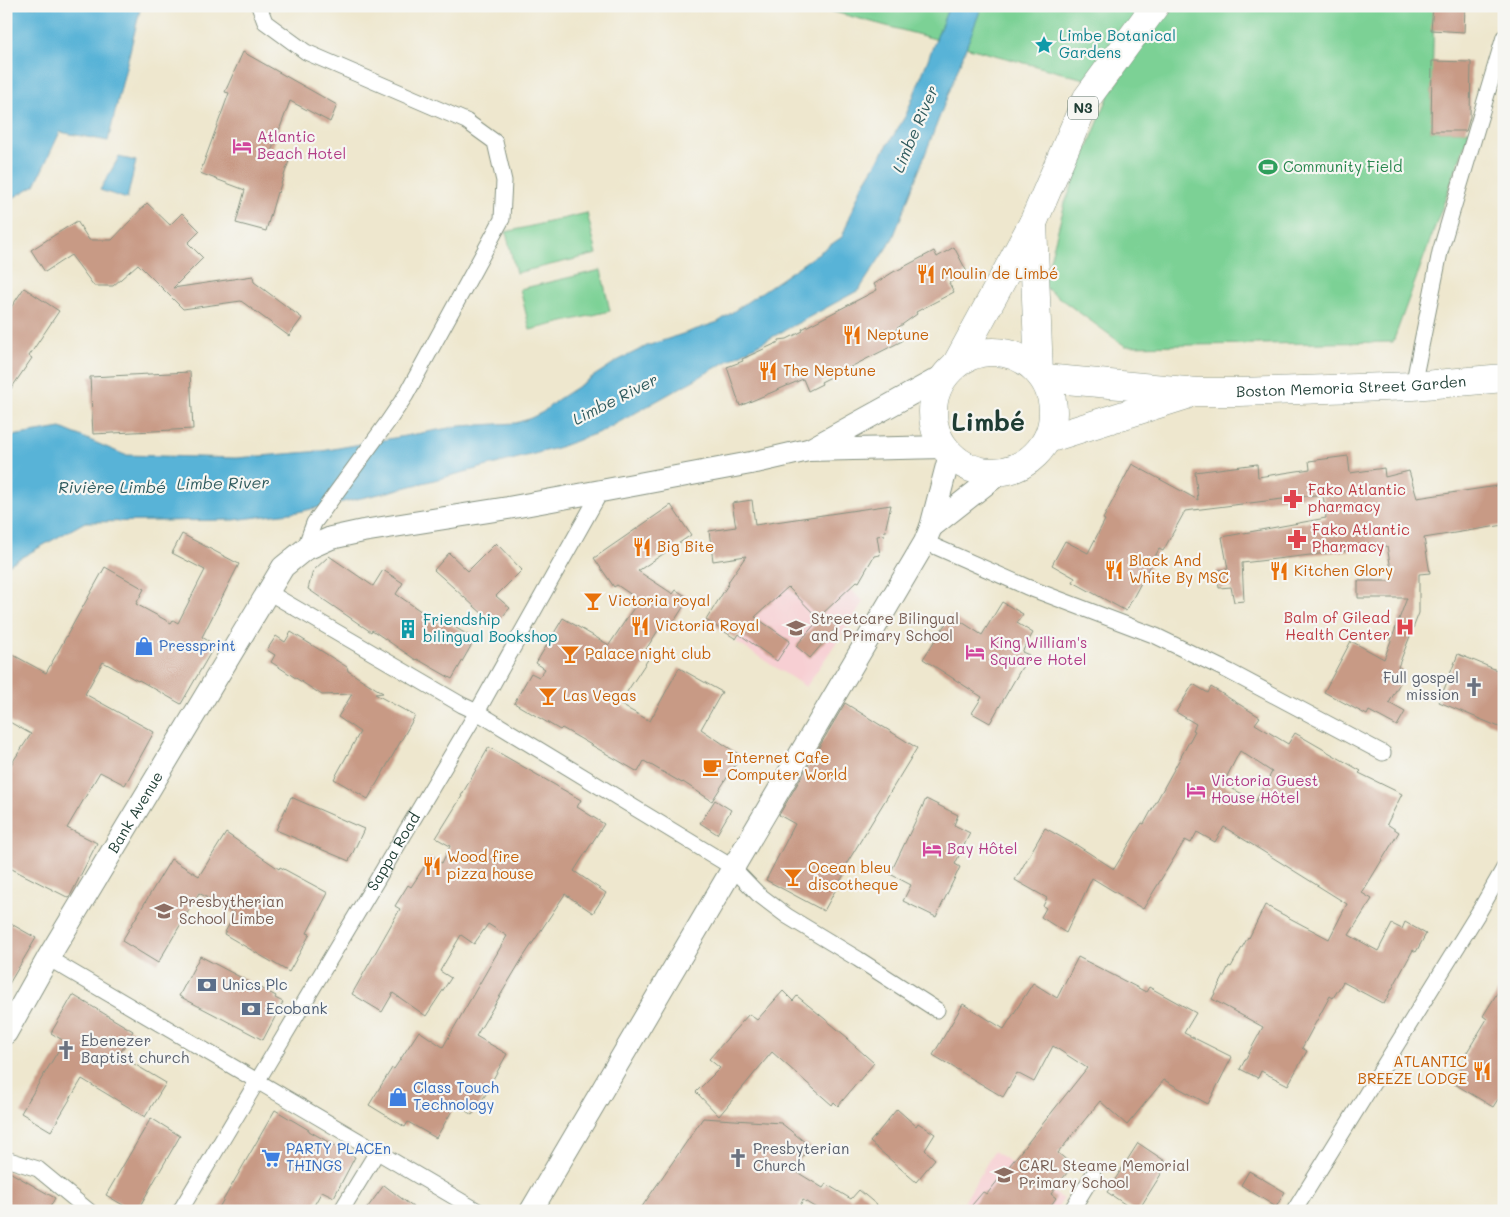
<svg xmlns="http://www.w3.org/2000/svg" width="1510" height="1217" font-family="Mali,sans-serif">
<style>
.built{fill:#f7cfd3}
.green{fill:#7bd195;stroke:#4d8764}
.water{fill:#59b3d7;stroke:#3c7886}
.building{fill:#c89a85;fill-rule:evenodd}
.lines{fill:none;stroke-linecap:round;stroke-linejoin:round}
.street-casing{stroke:#869281;stroke-width:17}
.secondary-casing{stroke:#869281;stroke-width:24}
.highway-casing{stroke:#869281;stroke-width:29}
.street{stroke:#fff;stroke-width:15}
.secondary{stroke:#fff;stroke-width:22}
.highway{stroke:#fff;stroke-width:28}
.labels{text-anchor:middle;stroke-width:4.5;stroke-linejoin:round;paint-order:stroke}
.shield{fill:#f6f6f2;stroke:#60746d;stroke-width:1}
.shield-label{font-size:14px;font-weight:bold;fill:#1f3d34}
.culture-label{font-size:15px;fill:#0d838f;stroke:#f6f6f2;text-anchor:start}
.hotel-label{font-size:15px;fill:#b23c85;stroke:#f6f6f2;text-anchor:start}
.leisure-label{font-size:15px;fill:#27864d;stroke:#f6f6f2;text-anchor:start}
.food-label{font-size:15px;fill:#c56008;stroke:#f6f6f2;text-anchor:start}
.street-label{font-size:15px;fill:#1f3d34;stroke:#f6f6f2}
.health-label{font-size:15px;fill:#be3a42;stroke:#f6f6f2;text-anchor:start}
.education-label{font-size:15px;fill:#785e54;stroke:#f6f6f2;text-anchor:start}
.shop-label{font-size:15px;fill:#366cbe;stroke:#f6f6f2;text-anchor:start}
.worship-label{font-size:15px;fill:#5b616d;stroke:#f6f6f2;text-anchor:start}
.service-label{font-size:15px;fill:#4e5e75;stroke:#f6f6f2;text-anchor:start}
.water-label{font-size:16px;font-style:italic;fill:#2e5a5d;stroke:#f6f6f2}
.town-label{font-size:25px;font-weight:bold;fill:#1f3d34;stroke:#f6f6f2}
</style>
<rect width="100%" height="100%" fill="#f6f6f2"/>
<filter id="ink" filterUnits="userSpaceOnUse"><feTurbulence type="fractalNoise" baseFrequency=".02" numOctaves="2"/><feDisplacementMap in="SourceGraphic" scale="10" xChannelSelector="R" yChannelSelector="G"/><feConvolveMatrix kernelMatrix="1 2 1 2 8 2 1 2 1" color-interpolation-filters="sRGB"/></filter>
<filter id="wash" filterUnits="userSpaceOnUse"><feTurbulence type="fractalNoise" baseFrequency=".0096" numOctaves="4" result="noise"/><feDisplacementMap in="SourceGraphic" scale="20" xChannelSelector="R" yChannelSelector="G"/><feGaussianBlur stdDeviation="1.12" result="paint"/><feColorMatrix in="noise" values="0 0 0 0 0 0 0 0 0 0 0 0 0 0 0 0 0 1.4 0 .05"/><feComposite in="paint" operator="in"/></filter>
<g filter="url(#wash)">
<rect width="100%" height="100%" fill="#eee7ce"/>
<g class="built">
<polygon points="809,549 864,602 806,687 736,642 754,613"/>
<polygon points="994,1151 1063,1199 1056,1211 959,1211"/>
</g>
<g class="green">
<polygon points="812,6 1159,6 1103,84"/>
<polygon points="1171,6 1434,6 1431,131 1470,131 1393,342 1125,346 1043,286 1065,203 1109,95"/>
<polygon points="587,213 597,254 516,273 506,232"/>
<polygon points="601,270 610,311 530,330 520,289"/>
</g>
<g class="water">
<polygon points="6,6 141,6 108,141 60,132 35,185 6,202"/>
<polygon points="949,6 982,6 893,238 859,290 717,367 605,430 557,448 388,492 298,512 234,520 85,522 6,566 6,437 61,428 125,455 236,458 322,451 460,426 516,423 531,418 543,412 557,400 617,361 647,346 718,322 842,237 861,188 906,115"/>
<polygon points="119,157 136,161 127,199 100,190"/>
</g>
<g id="blocks">
<g class="building">
<polygon points="1433,6 1465,6 1464,32 1431,30"/>
<polygon points="243,52 337,105 330,122 290,101 271,152 290,158 278,193 277,192 266,231 236,223 245,190 200,173 229,93 225,92"/>
<polygon points="1432,61 1471,62 1470,117 1466,131 1431,131"/>
<polygon points="147,203 170,225 182,213 200,231 188,243 203,258 173,288 253,276 254,282 302,318 289,336 241,301 183,309 138,264 113,286 94,286 71,255 45,272 31,250 77,221 89,240 112,240"/>
<polygon points="954,247 967,272 949,283 954,292 916,312 917,314 896,329 902,341 821,382 822,384 808,391 803,379 740,406 727,367 743,361 742,359 779,342 779,340 787,339 803,331 802,329 877,290 874,284 895,271 896,271 934,251 937,257"/>
<polygon points="24,288 59,311 29,356 32,358 6,396 6,315"/>
<polygon points="190,372 193,429 93,434 90,377"/>
<polygon points="1348,456 1350,473 1384,468 1385,477 1409,471 1417,498 1504,485 1504,525 1424,538 1430,573 1419,574 1419,613 1398,667 1402,669 1397,679 1401,681 1389,703 1405,712 1397,726 1369,711 1367,715 1324,692 1351,641 1384,659 1407,598 1358,598 1358,581 1393,581 1387,546 1242,563 1244,601 1234,602 1231,587 1219,588 1217,570 1228,569 1222,537 1326,518 1323,494 1185,511 1163,551 1159,549 1126,611 1073,582 1075,578 1052,565 1065,541 1088,553 1105,520 1103,519 1132,464 1198,500 1195,472 1257,464 1258,477 1310,469 1309,461"/>
<polygon points="752,500 755,525 891,505 884,535 877,536 880,555 874,556 859,582 857,581 818,618 788,587 755,617 790,641 777,661 739,634 736,639 706,620 729,583 728,582 746,556 713,561 709,531 736,527 732,503"/>
<polygon points="671,505 691,535 638,571 673,594 676,590 689,598 673,623 666,618 643,654 649,658 619,704 650,721 679,668 722,692 701,729 741,756 712,801 683,782 682,783 644,761 638,772 562,728 560,730 514,703 531,673 539,677 545,669 536,663 563,618 609,645 639,600 617,585 614,587 594,558"/>
<polygon points="182,534 239,564 202,637 215,645 181,704 139,680 138,681 103,662 85,694 154,732 125,785 100,772 67,828 97,843 69,898 6,866 6,772 31,734 6,720 6,651 46,673 105,567 144,589 136,604 171,623 173,620 178,623 205,570 172,553"/>
<polygon points="496,543 522,570 496,596 510,608 495,625 434,570 449,553 468,571"/>
<polygon points="329,556 373,586 383,570 403,583 396,594 441,625 444,621 475,639 452,679 417,659 416,660 372,630 371,632 308,589 313,571"/>
<polygon points="1002,602 1023,614 1017,623 1033,633 1022,652 1029,655 990,723 972,713 982,697 923,659 951,615 982,635"/>
<polygon points="823,615 837,627 810,658 796,646"/>
<polygon points="291,632 347,667 348,671 383,693 375,694 415,716 368,799 334,779 360,732 338,717 352,694 322,695 271,662 275,655 267,650 276,636 285,642"/>
<polygon points="1458,654 1504,673 1504,729 1439,702"/>
<path d="M1193 684 1208 693 1211 687 1260 717 1255 724 1288 744 1295 733 1361 771 1359 773 1402 794 1387 824 1399 832 1362 893 1372 899 1349 935 1378 951 1392 924 1402 929 1405 922 1426 934 1416 952 1413 950 1384 1004 1343 982 1333 998 1330 996 1302 1048 1307 1051 1288 1085 1261 1071 1258 1078 1240 1069 1263 1027 1212 999 1229 966 1231 967 1248 937 1249 938 1265 905 1329 939 1347 904 1224 827 1215 842 1197 832 1191 843 1185 840 1143 909 1092 878 1066 933 1041 917 1046 908 1043 906 1047 898 1015 880 1045 828 1075 845V844L1114 869 1142 823 1144 824 1195 731 1193 730 1196 724 1176 712ZM1240 751 1272 772 1256 801 1223 784Z"/>
<polygon points="845,703 917,748 844,868 847,869 824,911 766,880 795,824 779,815"/>
<polygon points="489,747 581,800 577,807 604,824 574,871 606,893 593,913 565,894 522,959 476,1036 507,1054 492,1081 494,1082 472,1115 456,1104 436,1138 408,1122 405,1127 369,1105 392,1068 394,1069 419,1031 443,1047 507,936 488,924 474,944 461,935 440,971 451,978 426,1016 393,993 382,1012 352,994 400,909 395,906 408,885 411,887 430,858 442,863 450,846 436,838 462,796 461,796"/>
<polygon points="291,797 364,829 349,861 276,830"/>
<polygon points="926,799 958,815 954,825 970,833 955,864 960,867 936,917 903,901 911,885 890,874"/>
<polygon points="715,800 731,810 717,834 700,823"/>
<polygon points="226,833 279,869 280,867 328,893 307,933 310,934 289,972 224,934 235,914 199,893 158,963 122,941 171,859 199,876"/>
<polygon points="6,921 36,938 6,989"/>
<polygon points="200,956 276,996 275,998 283,1002 263,1040 179,996"/>
<polygon points="1078,957 1146,992 1149,987 1196,1013 1184,1033 1232,1057 1208,1104 1164,1080 1127,1125 1100,1101 1058,1153 1073,1165 1051,1194 1056,1198 1047,1211 967,1211 983,1192 987,1194 1087,1068 1053,1046 1034,1082 1017,1073 1003,1097 933,1055 963,1004 1004,1029 1033,983 1057,998"/>
<polygon points="1504,982 1504,1090 1493,1107 1453,1083 1467,1059 1464,1057 1487,1019 1483,1016"/>
<polygon points="783,991 793,1001 797,996 848,1038 847,1039 874,1063 838,1106 834,1102 832,1105 772,1052 719,1116 696,1092 720,1068 709,1059 749,1014 757,1020"/>
<polygon points="73,995 133,1031 119,1055 166,1083 145,1117 82,1079 51,1131 21,1113 64,1041 51,1033"/>
<polygon points="897,1109 916,1126 918,1123 935,1134 925,1150 935,1159 916,1182 870,1142"/>
<polygon points="275,1110 309,1130 309,1131 355,1157 334,1197 322,1191 311,1211 217,1211"/>
<polygon points="151,1118 180,1136 137,1211 133,1211 106,1195"/>
<polygon points="703,1118 781,1123 811,1147 792,1169 823,1188 826,1184 851,1199 859,1190 884,1211 821,1211 803,1200 797,1211 639,1211"/>
<polygon points="1138,1143 1168,1163 1138,1211 1135,1211 1107,1192"/>
<polygon points="6,1170 55,1198 48,1211 6,1211"/>
<polygon points="1249,1171 1285,1192 1276,1207 1241,1185"/>
<polygon points="384,1185 418,1211 365,1211"/>
</g>
</g>
</g>
<g filter="url(#ink)">
<use href="#blocks" fill-opacity="0" stroke="#869281" stroke-width="1"/>
<g class="lines">
<g class="street-casing">
<g id="street">
<polyline points="259,6 265,22 306,52 466,121 495,142 504,181 502,219 406,395 387,423 314,523 304,550"/>
<polyline points="1413,386 1440,252 1504,37"/>
<polyline points="925,542 1027,587 1156,636 1230,672 1383,753"/>
<polyline points="268,592 462,705 477,712 732,867 758,894 787,916 858,959 937,1010"/>
<polyline points="48,958 478,1211"/>
<polyline points="6,1159 38,1169 89,1211"/>
<path id="s1" d="M180 1211 477 712 601 491"/>
<polyline points="341,1211 377,1152"/>
<polyline points="1071,1211 1093,1175"/>
<polyline points="1294,1211 1480,910 1504,868"/>
</g>
</g>
<g class="secondary-casing">
<g id="secondary">
<polyline points="811,449 945,375"/>
<polyline points="931,527 1001,472"/>
<path id="s2" d="M6 1033 48 958 283 567 304 550 331 538 363 531 508 508 601 491 756 462 808 450 944 447"/>
<polyline points="531,1211 925,542 931,527 950,454"/>
</g>
</g>
<g class="highway-casing">
<g id="highway">
<polyline points="1033,223 1039,373"/>
<circle cx="993" cy="412" r="60"/>
<polyline points="957,363 1033,223 1087,98 1155,6"/>
<path id="s3" d="M1044 378 1197 392H1239L1413 386 1504 378"/>
<polyline points="1048,439 1184,396"/>
</g>
</g>
<use href="#street" class="street"/>
<use href="#secondary" class="secondary"/>
<use href="#highway" class="highway"/>
</g>
</g>
<defs>
<g id="sight-bare" transform="scale(1.5)"><path d="M0-6L1.8-2.2L6-1.7L2.9 1.2L3.7 5.4L0 3.3L-3.7 5.4L-2.9 1.2L-6-1.7L-1.8-2.2Z" fill="#0f9aa8" stroke="#f6f6f2" stroke-width="2.5" paint-order="stroke"/></g>
<g id="hotel-bare" transform="scale(1.5)"><path d="M-6-4.5h1.5V1H6V5H4.5V3h-9V5H-6ZM-4 0a1.8 1.8 0 1 1 3.6 0ZM.5 0V-2.5h3Q6-2.5 6 0Z" fill="#d1479c" stroke="#f6f6f2" stroke-width="2.5" paint-order="stroke"/></g>
<g id="stadium-bare" transform="scale(1.5)"><path d="M0-5a6.5 5 0 1 0 0 10a6.5 5 0 1 0 0-10ZM-3.5-1.8h7v3.6h-7Z" fill="#2e9e5b" stroke="#f6f6f2" stroke-width="2.5" paint-order="stroke"/></g>
<g id="restaurant-bare" transform="scale(1.5)"><path d="M-5-6h1v4h1v-4h1v4h1v-4h1v5L-1.5 .5V6h-2V.5L-5-1ZM5-6V6H3V1.5H1.5Q1.5-4 5-6Z" fill="#e8710a" stroke="#f6f6f2" stroke-width="2.5" paint-order="stroke"/></g>
<g id="pharmacy-bare" transform="scale(1.5)"><path d="M-2-6h4v4h4v4h-4v4h-4v-4h-4v-4h4Z" fill="#e0444e" stroke="#f6f6f2" stroke-width="2.5" paint-order="stroke"/></g>
<g id="bar-bare" transform="scale(1.5)"><path d="M-6-5H6L.8 .8V4.5H3.5V6h-7V4.5H-.8V.8Z" fill="#e8710a" stroke="#f6f6f2" stroke-width="2.5" paint-order="stroke"/></g>
<g id="hospital-bare" transform="scale(1.5)"><path d="M-5-5h3v3.5h4V-5h3V5h-3V1.5h-4V5h-3Z" fill="#e0444e" stroke="#f6f6f2" stroke-width="2.5" paint-order="stroke"/></g>
<g id="school-bare" transform="scale(1.5)"><path d="M0-5L7-2L0 1L-7-2ZM-4 1L0 2.5L4 1V4Q0 6-4 4Z" fill="#8d6e63" stroke="#f6f6f2" stroke-width="2.5" paint-order="stroke"/></g>
<g id="building-bare" transform="scale(1.5)"><path d="M-4-6H4V6H1V3H-1V6H-4ZM-2.5-4.3h1.7v1.8h-1.7ZM.8-4.3h1.7v1.8H.8ZM-2.5-1h1.7V.8h-1.7ZM.8-1h1.7V.8H.8Z" fill="#0f9aa8" stroke="#f6f6f2" stroke-width="2.5" paint-order="stroke"/></g>
<g id="shop-bare" transform="scale(1.5)"><path d="M-5-2.5h2.3a2.7 3.5 0 0 1 5.4 0H5L5.5 6h-11ZM-1.5-2.5h3a1.5 2.3 0 0 0-3 0Z" fill="#3f7fe0" stroke="#f6f6f2" stroke-width="2.5" paint-order="stroke"/></g>
<g id="church-bare" transform="scale(1.5)"><path d="M-1.2-6h2.4v3.5h3.3v2.4h-3.3V6h-2.4V-.1h-3.3v-2.4h3.3Z" fill="#6b7280" stroke="#f6f6f2" stroke-width="2.5" paint-order="stroke"/></g>
<g id="cafe-bare" transform="scale(1.5)"><path d="M-5.5-4.5H6V0H3Q3 3.5 0 3.5H-2.5Q-5.5 3.5-5.5 0ZM3-3.2v2h1.7v-2ZM-6 4.5H4V6H-6Z" fill="#e8710a" stroke="#f6f6f2" stroke-width="2.5" paint-order="stroke"/></g>
<g id="bank-bare" transform="scale(1.5)"><path d="M-6-4H6V4H-6ZM0-2.3a2.3 2.3 0 1 0 0 4.6a2.3 2.3 0 1 0 0-4.6Z" fill="#5c6f8a" stroke="#f6f6f2" stroke-width="2.5" paint-order="stroke"/></g>
<g id="supermarket-bare" transform="scale(1.5)"><path d="M-6-5.5h2.5l.6 2H6L4.5 2H-2.5L-4.4-4H-6ZM-1.5 3.2a1.3 1.3 0 1 0 .1 0ZM3 3.2a1.3 1.3 0 1 0 .1 0Z" fill="#3f7fe0" stroke="#f6f6f2" stroke-width="2.5" paint-order="stroke"/></g>
</defs>
<g fill-rule="evenodd">
<use href="#sight-bare" x="1044" y="45"/>
<use href="#hotel-bare" x="242" y="146"/>
<use href="#stadium-bare" x="1268" y="167"/>
<use href="#restaurant-bare" x="926" y="274"/>
<use href="#restaurant-bare" x="852" y="335"/>
<use href="#restaurant-bare" x="768" y="371"/>
<use href="#pharmacy-bare" x="1293" y="499"/>
<use href="#pharmacy-bare" x="1297" y="539"/>
<use href="#restaurant-bare" x="642" y="547"/>
<use href="#restaurant-bare" x="1114" y="570"/>
<use href="#restaurant-bare" x="1279" y="571"/>
<use href="#bar-bare" x="593" y="601"/>
<use href="#restaurant-bare" x="640" y="626"/>
<use href="#hospital-bare" x="1405" y="627"/>
<use href="#school-bare" x="796" y="628"/>
<use href="#building-bare" x="408" y="629"/>
<use href="#shop-bare" x="144" y="646"/>
<use href="#hotel-bare" x="975" y="652"/>
<use href="#bar-bare" x="570" y="654"/>
<use href="#church-bare" x="1474" y="687"/>
<use href="#bar-bare" x="548" y="696"/>
<use href="#cafe-bare" x="712" y="767"/>
<use href="#hotel-bare" x="1196" y="790"/>
<use href="#hotel-bare" x="932" y="849"/>
<use href="#restaurant-bare" x="432" y="866"/>
<use href="#bar-bare" x="793" y="877"/>
<use href="#school-bare" x="164" y="911"/>
<use href="#bank-bare" x="207" y="985"/>
<use href="#bank-bare" x="251" y="1009"/>
<use href="#church-bare" x="66" y="1050"/>
<use href="#restaurant-bare" x="1482" y="1071"/>
<use href="#shop-bare" x="398" y="1097"/>
<use href="#supermarket-bare" x="271" y="1158"/>
<use href="#church-bare" x="738" y="1158"/>
<use href="#school-bare" x="1004" y="1175"/>
</g>
<g class="labels">
<rect class="shield" x="1068" y="96.5" width="30" height="23" rx="4"/>
<g class="shield-label">
<text x="1083" y="113">N3</text>
</g>
<g class="culture-label">
<text x="1059" y="41">Limbe Botanical<tspan x="1059" dy="17">Gardens</tspan></text>
<text x="423" y="625">Friendship<tspan x="423" dy="17">bilingual Bookshop</tspan></text>
</g>
<g class="hotel-label">
<text x="257" y="142">Atlantic<tspan x="257" dy="17">Beach Hotel</tspan></text>
<text x="990" y="648">King William's<tspan x="990" dy="17">Square Hotel</tspan></text>
<text x="1211" y="786">Victoria Guest<tspan x="1211" dy="17">House Hôtel</tspan></text>
<text x="947" y="854">Bay Hôtel</text>
</g>
<g class="leisure-label">
<text x="1283" y="172">Community Field</text>
</g>
<g class="food-label">
<text x="941" y="279">Moulin de Limbé</text>
<text x="867" y="340">Neptune</text>
<text x="783" y="376">The Neptune</text>
<text x="657" y="552">Big Bite</text>
<text x="1129" y="566">Black And<tspan x="1129" dy="17">White By MSC</tspan></text>
<text x="1294" y="576">Kitchen Glory</text>
<text x="608" y="606">Victoria royal</text>
<text x="655" y="631">Victoria Royal</text>
<text x="585" y="659">Palace night club</text>
<text x="563" y="701">Las Vegas</text>
<text x="727" y="763">Internet Cafe<tspan x="727" dy="17">Computer World</tspan></text>
<text x="447" y="862">Wood fire<tspan x="447" dy="17">pizza house</tspan></text>
<text x="808" y="873">Ocean bleu<tspan x="808" dy="17">discotheque</tspan></text>
<text x="1467" y="1067" text-anchor="end">ATLANTIC<tspan x="1467" dy="17">BREEZE LODGE</tspan></text>
</g>
<g class="street-label">
<text dy="5" stroke="none"><textPath href="#s3" startOffset="308">Boston Memoria Street Garden</textPath></text>
<text dy="5" stroke="none"><textPath href="#s2" startOffset="256">Bank Avenue</textPath></text>
<text dy="5" stroke="none"><textPath href="#s1" startOffset="418">Sappa Road</textPath></text>
</g>
<g class="health-label">
<text x="1308" y="495">Fako Atlantic<tspan x="1308" dy="17">pharmacy</tspan></text>
<text x="1312" y="535">Fako Atlantic<tspan x="1312" dy="17">Pharmacy</tspan></text>
<text x="1390" y="623" text-anchor="end">Balm of Gilead<tspan x="1390" dy="17">Health Center</tspan></text>
</g>
<g class="education-label">
<text x="811" y="624">Streetcare Bilingual<tspan x="811" dy="17">and Primary School</tspan></text>
<text x="179" y="907">Presbytherian<tspan x="179" dy="17">School Limbe</tspan></text>
<text x="1019" y="1171">CARL Steame Memorial<tspan x="1019" dy="17">Primary School</tspan></text>
</g>
<g class="shop-label">
<text x="159" y="651">Pressprint</text>
<text x="413" y="1093">Class Touch<tspan x="413" dy="17">Technology</tspan></text>
<text x="286" y="1154">PARTY PLACEn<tspan x="286" dy="17">THINGS</tspan></text>
</g>
<g class="worship-label">
<text x="1459" y="683" text-anchor="end">Full gospel<tspan x="1459" dy="17">mission</tspan></text>
<text x="81" y="1046">Ebenezer<tspan x="81" dy="17">Baptist church</tspan></text>
<text x="753" y="1154">Presbyterian<tspan x="753" dy="17">Church</tspan></text>
</g>
<g class="service-label">
<text x="222" y="990">Unics Plc</text>
<text x="266" y="1014">Ecobank</text>
</g>
<g class="water-label">
<text transform="translate(915 129) rotate(-67)" y="6">Limbe River</text>
<text transform="translate(615 399) rotate(-27)" y="6">Limbe River</text>
<text transform="translate(223 483) rotate(-1)" y="6">Limbe River</text>
<text x="112" y="493">Rivière Limbé</text>
</g>
<g class="town-label">
<text x="988" y="431">Limbé</text>
</g>
</g>
<rect width="1510" height="1217" fill="none" stroke="#f6f6f2" stroke-width="25"/>
</svg>
